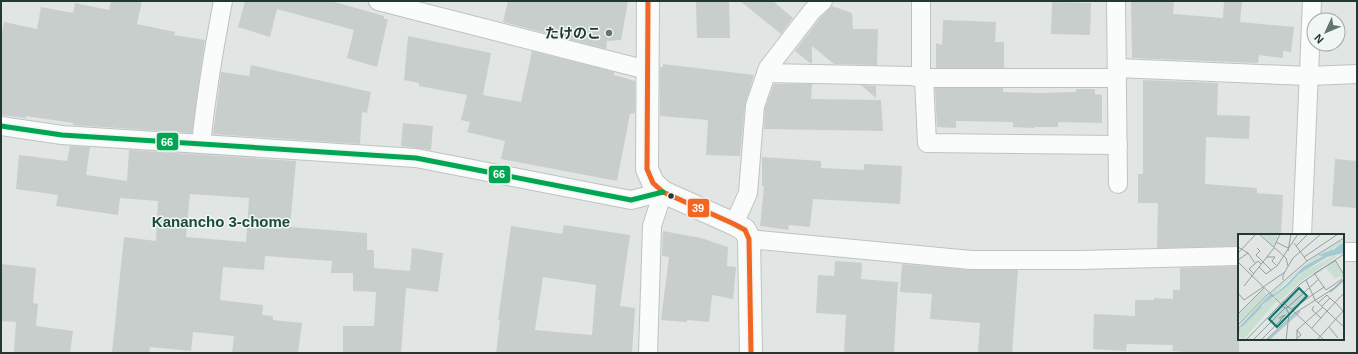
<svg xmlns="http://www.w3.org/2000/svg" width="1358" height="354" font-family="Helvetica,'Noto Sans JP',sans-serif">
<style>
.building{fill:#c8cecc;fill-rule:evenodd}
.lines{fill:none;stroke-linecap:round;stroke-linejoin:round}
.street-casing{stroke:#bec3c1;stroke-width:20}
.secondary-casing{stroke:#bdc4c1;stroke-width:24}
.street{stroke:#fafbfb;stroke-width:18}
.secondary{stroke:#fafbfb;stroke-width:22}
.bus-1-casing{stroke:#eff6f3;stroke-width:8}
.bus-2-casing{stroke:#eff6f3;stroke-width:8}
.bus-1{stroke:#f26522;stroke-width:5}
.bus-2{stroke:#00a651;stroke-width:5}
.poi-dot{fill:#647571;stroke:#eff6f3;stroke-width:1.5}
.bus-dot{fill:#213833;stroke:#eff6f3;stroke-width:1.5}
.labels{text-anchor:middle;stroke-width:3;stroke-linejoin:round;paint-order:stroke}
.poi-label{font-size:14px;font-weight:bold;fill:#213833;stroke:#eff6f3;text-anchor:end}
.neighbourhood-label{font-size:15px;font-weight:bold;fill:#1e4941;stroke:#eff6f3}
.inset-river{fill:none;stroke:#a3cad3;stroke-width:2}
.inset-road{fill:none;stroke:#94a09d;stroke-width:1}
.view{fill:#0f766e;fill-opacity:0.15;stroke:#0f766e;stroke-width:2}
.inset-edge{fill:none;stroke:#213833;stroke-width:2}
.line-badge{stroke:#eff6f3;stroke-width:1.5}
.badge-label{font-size:11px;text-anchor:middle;font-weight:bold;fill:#fff}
</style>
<rect width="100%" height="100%" fill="#e1e6e4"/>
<g class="building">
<polygon points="111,1 142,1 137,24 175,32 174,35 205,40 192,133 73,125 73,123 26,116 26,118 1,115 1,37 4,22 37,29 41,7 73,13 75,3 109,10"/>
<polygon points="245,1 331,1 384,16 384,19 388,19 377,67 347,58 354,30 277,9 270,37 238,27"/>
<polygon points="508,1 628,1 621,40 607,41 606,49 503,22"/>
<polygon points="696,1 729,1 730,38 697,38"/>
<polygon points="740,1 773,1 793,18 781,34"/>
<polygon points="1131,1 1174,1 1173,14 1223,18 1224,1 1242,1 1240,22 1294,27 1291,52 1283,51 1283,58 1259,55 1258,63 1132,58"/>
<polygon points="1052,2 1091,3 1090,35 1051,34"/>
<polygon points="832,6 852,13 853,29 878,29 877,65 834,64 812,46 812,63 810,63 795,51 820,18"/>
<polygon points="943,20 996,22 995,42 1004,42 1004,68 936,68 936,43 942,45"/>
<polygon points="408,36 491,53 483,95 521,102 532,51 614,72 614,75 635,81 635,113 630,114 617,181 501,159 505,141 467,132 470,122 461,120 467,95 419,86 419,83 404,80"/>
<polygon points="663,64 754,75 745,105 740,156 706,155 708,120 660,116 660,67 663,67"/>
<polygon points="251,65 371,92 367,113 362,112 360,144 213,134 221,72 249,76"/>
<polygon points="1143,80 1218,83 1217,115 1250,116 1249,139 1206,137 1205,184 1257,188 1257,193 1283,195 1281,235 1239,235 1239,246 1157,248 1158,203 1138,203 1138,174 1143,174"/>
<polygon points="774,84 812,84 811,99 881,100 883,131 764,129 765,108"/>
<polygon points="861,85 876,86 876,98"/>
<polygon points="935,88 1003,88 1003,92 1039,93 1076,92 1076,89 1095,89 1095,94 1102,95 1102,123 1058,122 1058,127 1034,127 1034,128 1013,127 1013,122 956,121 956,128 937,127"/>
<polygon points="403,123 433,126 431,150 401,146"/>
<path d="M70 146 90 147 86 175 127 181 129 150 296 161 290 227 367 233V250H374V268L410 271 412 248 443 253 438 292 406 288 401 353H343V326H374L376 292 353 291V273H331L332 261 265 256 264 270 223 267 220 300 263 305 262 315 273 316V320L302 323 298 353H232L234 336 193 332 191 351 150 347 149 353H112L124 237 156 241 158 201 120 198 118 215 56 206 58 195 16 189 19 155 67 161ZM190 194 249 198 246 242 186 237Z"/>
<polygon points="762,157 821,161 821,168 864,170 864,164 902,166 900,204 813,199 810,227 789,225 788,230 760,226 764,186 762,186"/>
<polygon points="1335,159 1357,161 1357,208 1332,206"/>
<path d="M564 225 630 235 620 306 635 308 632 353H496L500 320H498L511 226 562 234ZM543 277 596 285 592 335 535 330Z"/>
<polygon points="663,231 701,238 728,247 727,266 736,267 733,299 712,295 709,322 687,320 687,322 661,320 669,257 662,256"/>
<polygon points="835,261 862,263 861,279 898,282 894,353 863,352 863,353 844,353 846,315 816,313 818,275 834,276"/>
<polygon points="1,264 36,268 33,303 38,304 36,326 73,331 70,353 14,353 16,322 1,321"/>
<polygon points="902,264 970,270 1018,270 1012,353 978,353 980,323 930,319 932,294 900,292"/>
<polygon points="1239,266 1239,353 1199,353 1172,351 1173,345 1127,344 1126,351 1093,349 1094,314 1135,316 1135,300 1154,300 1154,298 1173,299 1173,290 1180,290 1180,268"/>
</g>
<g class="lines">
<g class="street-casing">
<g id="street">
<polyline points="378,1 647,70"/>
<polyline points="921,1 921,77"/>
<polyline points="1116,1 1118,184"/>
<polyline points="1117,68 1309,76 1357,74"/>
<polyline points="766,73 911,76 924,78"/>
<polyline points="1117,78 924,78 927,143 1118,145"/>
<polyline points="1,126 62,135 416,158 631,200 663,192"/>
<path d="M201 144C206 96 214 48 223 1"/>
<polyline points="734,224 748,193 755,106 768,68 812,11 823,1"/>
<polyline points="1302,235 1312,1"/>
<polyline points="749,239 971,260 1080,260 1239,256"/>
<polyline points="1343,252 1357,252"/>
<polyline points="648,353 652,226 663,192"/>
</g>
</g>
<g class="secondary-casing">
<polyline id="secondary" points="648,1 647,169 653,183 663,192 734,224 745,230 749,239 751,353"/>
</g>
<use href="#street" class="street"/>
<use href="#secondary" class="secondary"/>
<g class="bus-1-casing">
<polyline id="bus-1" points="648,1 647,169 653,183 663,192 734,224 745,230 749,239 751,353"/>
</g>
<g class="bus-2-casing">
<polyline id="bus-2" points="1,126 62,135 416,158 631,200 663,192"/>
</g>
<use href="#bus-1" class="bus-1"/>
<use href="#bus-2" class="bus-2"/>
</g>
<circle class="poi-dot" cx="609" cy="33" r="4"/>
<circle class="bus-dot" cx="671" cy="196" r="3.5"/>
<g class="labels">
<g class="poi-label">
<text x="601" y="38">たけのこ</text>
</g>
<g class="neighbourhood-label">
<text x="221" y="227">Kanancho 3-chome</text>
</g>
</g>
<g transform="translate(1238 234)">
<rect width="106" height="106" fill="#e1e6e4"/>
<path d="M23 0H37L40 3 35 12ZM106 5 103 11 95 14V17L90 18 65 33 42 54 38 58 51 51 63 39 97 21 98 23 61 49 41 68 35 59 29 64 6 90 33 63 39 67 5 106H0L4 105 0 101 2 93 5 91H3L0 94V100V93L32 60 77 23ZM97 28 106 42 104 45 102 42 97 45 88 34ZM26 55 29 60 2 88 1 80Z" fill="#cadfd2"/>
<path d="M106 8V19L89 23 61 40 51 51 24 71 23 74 5 92 2 93 0 102 1 93 32 60H37L49 50 65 33 85 22 80 21 95 16Z" fill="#a3cad3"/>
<path class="inset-river" d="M92 58 106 46M30 106 62 77"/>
<path class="inset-road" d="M21 0 48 24 50 32M38 8 50 14M56 9 69 27M58 12 70 0M0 13 10 19 17 29M36 13 42 0M19 14 22 17 18 21 33 36M50 17 53 0M0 19 18 0M29 23H37L34 27 38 31M66 23 100 0M0 26 10 19M97 26 106 41M0 28 47 74 51 73 86 106M21 33 28 40 39 32 60 0M76 39 88 56 104 45M77 39 97 27M16 40 11 35 20 27 23 30M45 46V41L55 24 83 0M68 46 77 66 106 93M6 52 36 14M0 59 6 66 47 38M32 59 69 27 106 4M44 67 50 73 81 45M97 68 105 77M80 69 89 61 92 65M76 72 74 76 83 84M84 72 92 64 97 69M48 74 51 80 48 106M54 75 86 53M89 77 105 60M57 79 95 55 106 45M0 80 26 54M41 84 47 81 42 86M0 91 31 59M91 93 100 104M74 94 89 77M59 96 85 73M8 106 62 50 106 20M15 106 47 74M23 106 43 86M28 106 57 79M57 106 63 101 59 96V104M79 106 106 76"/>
<path class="view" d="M61 54 69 62 39 93 31 85Z"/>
<rect width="106" height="106" class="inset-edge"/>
</g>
<g class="line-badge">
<rect x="156" y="132" width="23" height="19" rx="4" fill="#00a651"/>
<rect x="488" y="165" width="23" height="19" rx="4" fill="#00a651"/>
<rect x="687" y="198" width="23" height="20" rx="4" fill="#f26522"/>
</g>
<g class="badge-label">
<text x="167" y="146">66</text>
<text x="499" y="178">66</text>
<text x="698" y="212">39</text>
</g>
<rect width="1358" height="354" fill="none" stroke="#213833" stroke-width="4"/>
<g transform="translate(1326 32) rotate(226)"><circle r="19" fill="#eff6f3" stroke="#9daaa6"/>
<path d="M0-3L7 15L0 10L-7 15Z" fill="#647571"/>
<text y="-6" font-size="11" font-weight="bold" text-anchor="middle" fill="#213833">N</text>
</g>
</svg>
